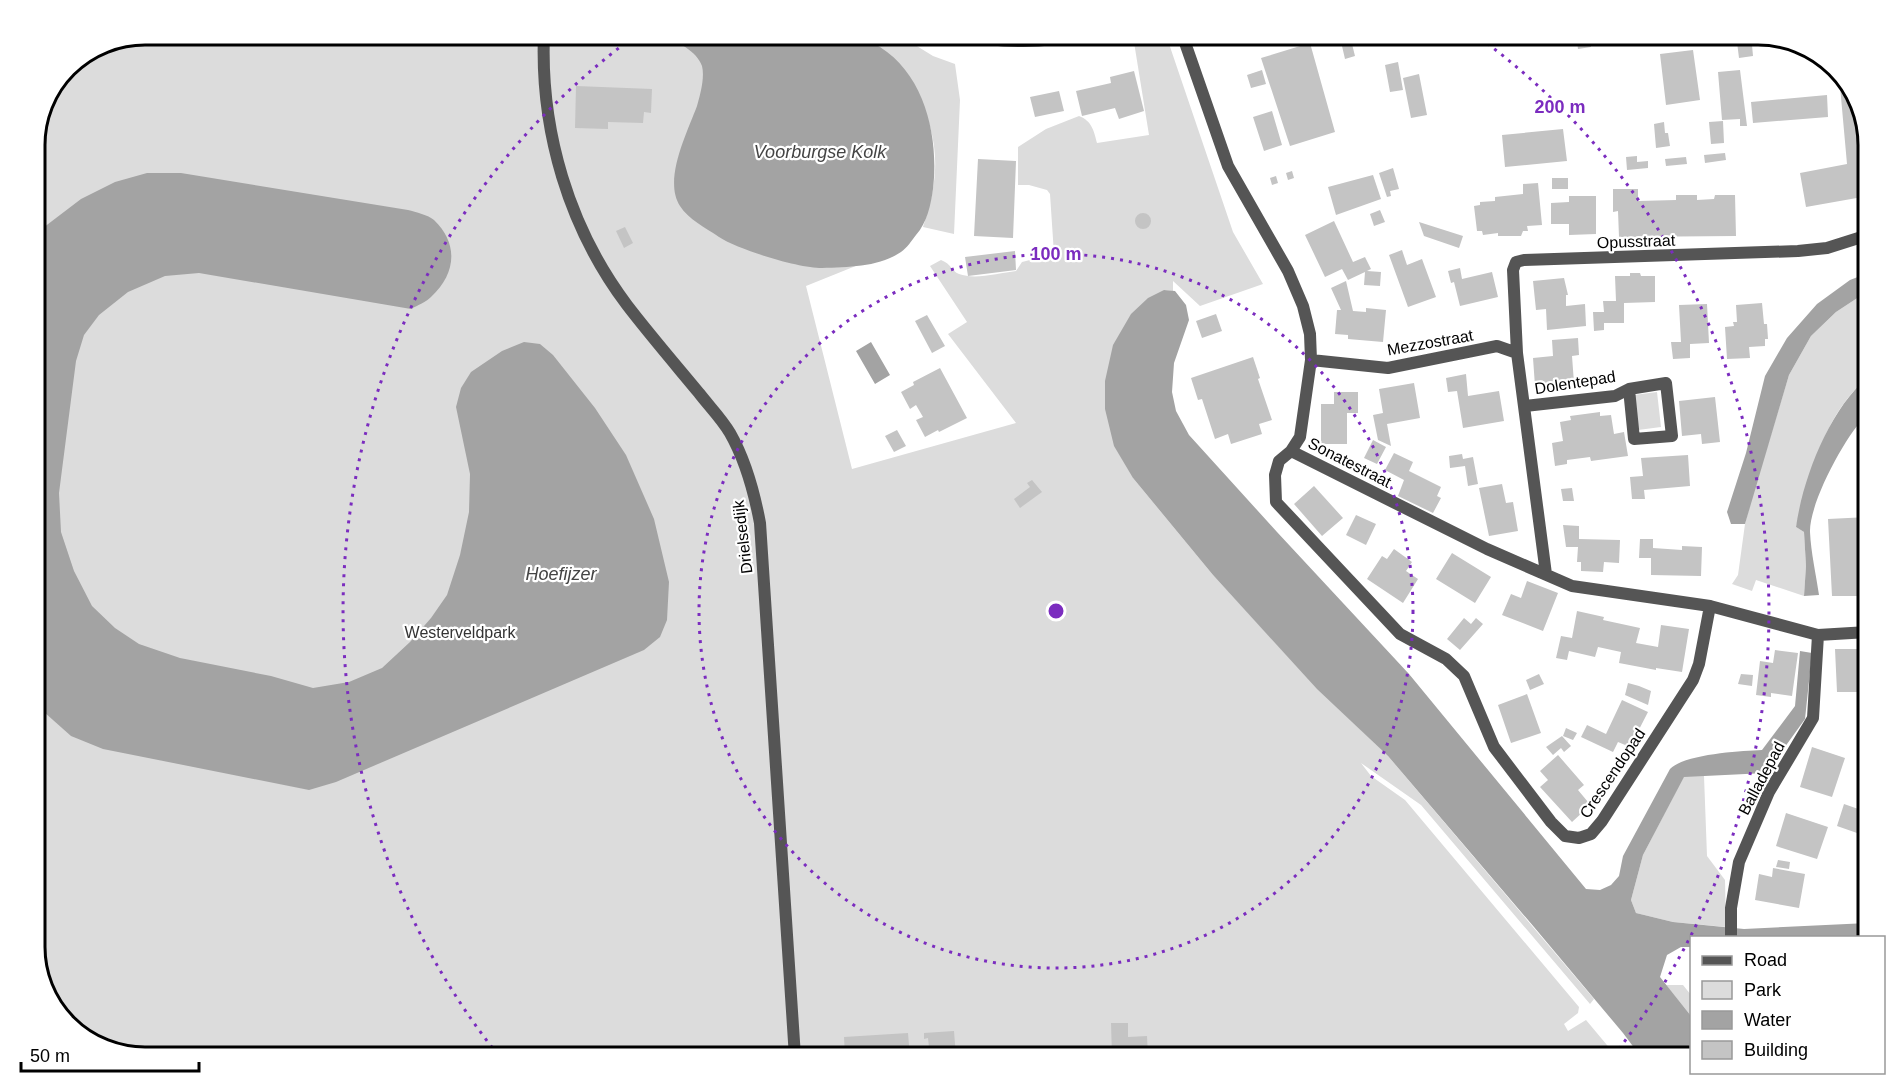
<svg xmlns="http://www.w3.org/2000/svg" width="1903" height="1092" viewBox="0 0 1903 1092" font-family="Helvetica,sans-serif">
<rect width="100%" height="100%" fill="#fff"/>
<path fill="#dcdcdc" d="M1143 34 1166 35 1233 232 1263 284 1200 306 1173 281V291L1164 290 1133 478 1213 575 1317 688 1388 756 1594 999 1590 1004 1421 805 1361 763 1371 776 1405 800 1579 1007 1578 1013 1564 1024 1568 1031 1586 1020 1617 1057H145L90 1043 53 1008 35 954V138L67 67 103 43 145 35H899L933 56 955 64 960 100 954 234 923 227C942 170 939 137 913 83L883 255 806 286 852 469 1016 423 948 334 967 322 930 266 941 260C952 264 951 271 959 274 975 280 999 273 1016 271L1022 262 1054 254 1050 194 1047 190 1029 185H1018V147L1046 129 1079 116C1092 121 1094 131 1097 143L1149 135 1133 36Z
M1868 291V377C1824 414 1810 474 1796 527L1804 532 1806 566 1804 596 1756 580 1752 591 1732 584 1738 575 1745 524 1752 497 1789 375 1811 336 1836 312Z
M1657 392 1661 427 1638 430 1634 395Z
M1684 776H1704L1707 856 1725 880 1726 927 1673 922 1636 913 1631 900 1643 855Z
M1666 985H1683L1691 995V1016Z"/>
<path fill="#a3a3a3" d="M664 35H801C827 45 854 31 880 47 926 76 939 139 933 189 931 204 927 223 916 235 912 240 907 248 901 252 879 267 849 267 822 268 798 268 739 250 719 237 706 228 688 219 680 206 663 180 687 133 697 106 700 95 705 78 702 66 697 51 677 42 664 35Z
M147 173H181L408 210C416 212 428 215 434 220 459 244 456 274 431 297 426 302 418 305 411 309L199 273 165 276 128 292 99 315 84 335 76 361 59 493 61 532 74 571 92 606 115 628 139 644 180 658 271 676 313 688 349 682 382 668 410 642 431 618 447 595 460 555 469 512 470 474 456 407 461 388 471 372 502 351 524 342 540 344 553 355 595 408 626 455 654 519 669 582 667 620 660 637 644 650 336 782 309 790 103 749 71 736 35 704V234L81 199 115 182Z
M1868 273V291L1836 312 1811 336 1789 375 1745 524H1731L1727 512 1746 453 1765 376 1787 338 1817 304 1850 280Z
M1164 290 1175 291 1186 305 1189 320 1174 363 1172 392 1176 411 1189 435 1277 532 1409 674 1586 889 1600 890 1611 885 1619 876 1623 856 1670 769C1685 754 1740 751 1762 750L1795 706 1800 651 1812 653 1805 719 1766 773 1684 777 1643 855 1631 900 1636 913 1673 922 1744 929 1868 923V937L1692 938 1691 947H1681L1667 955 1660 977 1691 1016V1057H1641L1623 1033 1534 927 1388 756 1317 689 1213 575 1133 478 1114 446 1105 409V381L1113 345 1131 314 1148 298Z
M871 342 890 375 875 384 856 351Z
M1868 377V414C1847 432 1809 503 1810 532 1811 553 1816 574 1819 595L1804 596 1806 566 1804 532 1796 527C1803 478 1829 410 1868 377Z"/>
<path fill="#c4c4c4" d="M1347 34H1379L1380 39 1352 44 1355 56 1345 59 1342 46 1349 45Z
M1407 34H1422V35L1408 39Z
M1423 34H1447V35L1424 41Z
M1576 34H1589L1591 47 1578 49Z
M1736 34H1751L1753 56 1739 58Z
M1310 43 1335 132 1290 146 1261 58Z
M1693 50 1700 100 1666 105 1660 54Z
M1398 62 1403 90 1390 92 1385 65Z
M1262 70 1266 84 1251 88 1247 75Z
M1740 70 1747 126H1740V119L1722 120 1718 72Z
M1134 71 1144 111 1119 119 1115 108 1082 116 1076 91 1111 83 1110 77Z
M1419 74 1427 115 1411 118 1403 78Z
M1839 75 1853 90 1868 138V196L1806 207 1800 173 1847 164Z
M576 86 652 89 651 113 644 112 643 123 608 122V129L575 128Z
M1059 91 1064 111 1035 117 1030 97Z
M1827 95 1828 117 1753 123 1751 102Z
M1272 111 1282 145 1264 151 1253 117Z
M1723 121 1724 143 1711 144 1709 122Z
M1664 122 1665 133H1668L1670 146 1656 148 1654 124Z
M1563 129 1567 161 1505 167 1502 135Z
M1725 153 1726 160 1705 163 1704 155Z
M1637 156V162L1648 161V168L1627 170 1626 157Z
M1686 157 1687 164 1666 166 1665 159Z
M978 159 1016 161 1013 238 974 236Z
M1393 168 1399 189 1390 191 1391 196 1387 197 1379 173Z
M1292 171 1294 178 1288 180 1286 173Z
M1373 175 1381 199 1336 215 1328 187Z
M1276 176 1278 183 1272 185 1270 178Z
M1552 178H1568V189H1552Z
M1538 183 1542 225 1527 226 1528 231H1523L1521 236H1498V233L1483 235 1482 231H1477L1474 206 1480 205V202L1495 201V197L1523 194V184Z
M1613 189H1638V201L1676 200V195H1697V200L1714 199 1715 195H1735L1736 236 1619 237 1618 211 1613 212Z
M1569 196H1596V234L1569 235V224H1551V203L1569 202Z
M1380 210 1385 222 1374 226 1370 214Z
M1135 221a8 8 0 1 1 16 0a8 8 0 1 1-16 0Z
M1334 221 1353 262 1365 257 1371 269 1367 271 1381 272 1380 286 1364 285 1365 272 1348 280 1342 269 1325 277 1305 235Z
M1419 222 1463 236 1459 248 1424 236Z
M625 227 633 243 624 248 616 231Z
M1402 250 1407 265 1422 259 1436 297 1408 307 1389 255Z
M1015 251 1016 270 968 276 965 257Z
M1460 268 1462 279 1492 272 1498 297 1460 306 1454 282 1451 283 1448 271Z
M1630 273H1640L1641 276H1655V302L1624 303V323H1604V330L1594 331 1593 312H1604L1603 301H1616L1615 276H1630Z
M1564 278 1568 295H1566V306L1585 304 1586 326 1547 330 1546 309 1536 310 1533 281Z
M1346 281 1353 311 1366 312V308L1386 310 1383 342 1348 339V335L1335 334 1337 310H1341L1331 288Z
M1762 303 1764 324H1767L1768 339H1765V346L1749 347 1750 358 1727 359 1725 327 1734 326 1733 322H1737L1736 305Z
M1707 304 1709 343 1690 344V358L1673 359 1671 342H1681L1679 305Z
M1216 314 1222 331 1202 338 1196 321Z
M927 315 945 346 932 353 915 321Z
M1578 338 1579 355 1572 356 1574 383 1535 386 1533 358 1553 356 1552 340Z
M1253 357 1260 378 1258 379 1272 420 1259 424 1262 434 1231 444 1228 434 1215 439 1202 399 1198 400 1191 378Z
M940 368 967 418 939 432 938 430 925 437 916 420 923 417 916 405 910 409 901 392 914 385 913 382Z
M1466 374 1468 396 1499 391 1504 421 1463 428 1457 391 1448 392 1446 378Z
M1414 383 1420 418 1387 424 1391 446 1378 440 1373 415 1383 413 1379 389Z
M1334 392H1358V413H1347V444H1321V404H1334Z
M1715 397 1720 442 1702 444 1701 434 1682 436 1679 401Z
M1600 412V416L1611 415 1614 434 1624 432 1628 456 1591 461 1590 457 1567 460V464L1555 466 1552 443 1563 441 1560 422 1571 420 1570 416Z
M897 430 906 446 894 452 885 436Z
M1373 440 1386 447 1377 464 1364 458Z
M1394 453 1413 462 1409 471 1441 487 1437 496 1441 498 1433 513 1398 496 1404 480 1385 470Z
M1462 454 1463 459 1473 457 1478 484 1468 486 1465 466 1450 468 1449 456Z
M1688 455 1690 486 1644 490 1645 499H1632L1630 477 1643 476 1641 458Z
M1032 480 1042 492 1020 508 1014 499 1030 487 1027 483Z
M1502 484 1506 503 1513 502 1518 531 1489 536 1479 488Z
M1314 486 1343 518 1322 536 1294 504Z
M1572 488 1574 501H1563L1561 489Z
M1356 515 1376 524 1366 545 1346 535Z
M1868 517V596H1832L1828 519Z
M1563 525 1579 526V539L1620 540 1619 563 1604 562 1603 572 1581 571V562H1577L1578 547H1566Z
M1640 539H1653V548L1682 550V546L1702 547 1701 576 1651 575V558H1639Z
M1394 549 1412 562 1406 571 1418 579 1403 603 1367 579 1382 556 1387 559Z
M1452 553 1491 577 1475 603 1436 579Z
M1527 581 1558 593 1543 631 1502 615 1511 594 1521 598Z
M1577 611 1604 617 1603 620 1640 628 1636 643 1658 647 1661 625 1689 629 1682 672 1656 668V670L1619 663 1621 652 1598 647 1595 657 1569 651 1567 660 1556 658 1561 636 1572 638Z
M1464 618 1471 624 1476 618 1483 624 1460 650 1447 639Z
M1835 649H1863L1864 675H1868V697H1864V692H1837Z
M1775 650 1798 653 1792 696 1771 693V697L1756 695 1760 661 1773 663Z
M1539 674 1544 684 1530 690 1526 680Z
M1741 674 1753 675 1752 686 1738 684Z
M1628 683 1639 686 1651 691 1648 705 1625 695Z
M1527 694 1541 733 1511 743 1498 705Z
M1622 700 1648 712 1630 747 1618 742 1613 752 1581 737 1587 725 1606 734Z
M1566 728 1577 733 1573 740 1563 736Z
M1562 736 1571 746 1564 752 1561 748 1553 755 1546 747Z
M1812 747 1845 758 1832 797 1800 787Z
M1558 755 1584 785 1578 790 1588 802 1582 808 1584 811 1572 822 1540 787 1548 780 1540 771Z
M1844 804 1864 811 1857 833 1837 826Z
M1786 813 1828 827 1817 859 1776 846Z
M1778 860 1790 862 1789 869 1776 867Z
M1773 868 1805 874 1799 908 1755 900 1759 874 1772 877Z
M1862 871H1868V881H1863Z
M1111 1023H1128V1037L1147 1036 1148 1057H1112Z
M954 1031 956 1057H933L932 1047H929L928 1038 924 1039V1033Z
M908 1033 910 1057H845L844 1037Z"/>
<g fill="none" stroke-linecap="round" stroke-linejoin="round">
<path stroke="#555" stroke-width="12" d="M544 34C540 131 569 228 627 305 650 335 675 364 699 393 709 406 722 419 730 433 746 461 754 491 760 523L795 1057
M957 34C997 42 1040 45 1080 34
M1182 34 1228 166 1288 271 1303 306 1310 334 1311 360 1300 437 1291 451 1487 549 1572 586 1710 606 1818 635 1868 632
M1311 360 1388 368 1497 346 1517 353
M1525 406 1615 396 1629 389 1666 383 1672 436 1634 439 1629 389
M1291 451 1279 461 1275 475 1276 502 1400 634 1446 659 1464 676 1494 747 1551 822 1565 836 1579 838 1591 834 1602 821 1693 680 1699 664 1710 606
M1546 574 1517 353 1513 270 1516 262 1524 260 1798 251 1827 248 1868 235
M1731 938V908L1739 862 1769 792 1813 718 1818 635"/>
</g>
<g fill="none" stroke="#7b2cbf" stroke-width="3" stroke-dasharray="3 6">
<circle cx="1056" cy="611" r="357"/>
<path d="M498 1055A713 713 0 0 1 632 38M1480 38A713 713 0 0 1 1614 1055"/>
</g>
<g text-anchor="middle" stroke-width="4.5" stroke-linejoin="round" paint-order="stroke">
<g font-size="16" fill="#000" stroke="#fff">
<text transform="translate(1636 241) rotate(-2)" y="6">Opusstraat</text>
<text transform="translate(1430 342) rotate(-10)" y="6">Mezzostraat</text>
<text transform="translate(1575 382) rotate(-9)" y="6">Dolentepad</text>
<text transform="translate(1350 462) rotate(27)" y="6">Sonatestraat</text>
<text transform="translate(742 537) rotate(-97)" y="6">Drielsedijk</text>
<text transform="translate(1612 773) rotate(-56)" y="6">Crescendopad</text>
<text transform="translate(1761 778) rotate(-62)" y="6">Balladepad</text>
</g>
<g font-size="16" fill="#333" stroke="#fff">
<text x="460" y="638">Westerveldpark</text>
</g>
<g font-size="18" font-style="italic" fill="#444" stroke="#fff">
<text x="820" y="158">Voorburgse Kolk</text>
<text x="561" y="580">Hoefijzer</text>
</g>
</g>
<path d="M0 0H1903V1092H0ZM145 45H1758A100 100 0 0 1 1858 145V947A100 100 0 0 1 1758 1047H145A100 100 0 0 1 45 947V145A100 100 0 0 1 145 45Z" fill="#fff" fill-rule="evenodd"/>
<path fill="none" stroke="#000" stroke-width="3" d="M145 45H1758A100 100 0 0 1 1858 145V947A100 100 0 0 1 1758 1047H145A100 100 0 0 1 45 947V145A100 100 0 0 1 145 45Z"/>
<circle cx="1056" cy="611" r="9" fill="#7b2cbf" stroke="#fff" stroke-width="3"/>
<g font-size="18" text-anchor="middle" font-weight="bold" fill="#7b2cbf" stroke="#fff" stroke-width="4.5" stroke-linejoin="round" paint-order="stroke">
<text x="1560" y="113">200 m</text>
<text x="1056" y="260">100 m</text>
</g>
<rect x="1690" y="936" width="195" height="138" fill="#ffffff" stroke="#999999" stroke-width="1.5"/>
<rect x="1702" y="956" width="30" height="9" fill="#555555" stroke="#999999" stroke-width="1.5"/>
<text x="1744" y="966" font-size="18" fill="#000000">Road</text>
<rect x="1702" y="981" width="30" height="18" fill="#dcdcdc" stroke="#999999" stroke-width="1.5"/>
<text x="1744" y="996" font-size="18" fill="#000000">Park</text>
<rect x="1702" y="1011" width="30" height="18" fill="#a3a3a3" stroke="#999999" stroke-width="1.5"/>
<text x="1744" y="1026" font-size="18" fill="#000000">Water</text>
<rect x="1702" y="1041" width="30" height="18" fill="#c4c4c4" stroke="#999999" stroke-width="1.5"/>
<text x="1744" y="1056" font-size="18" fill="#000000">Building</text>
<path d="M21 1062v9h178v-9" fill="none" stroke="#000000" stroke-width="3"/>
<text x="30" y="1062" font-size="18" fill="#000000" stroke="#ffffff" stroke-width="4.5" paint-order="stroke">50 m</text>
</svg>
